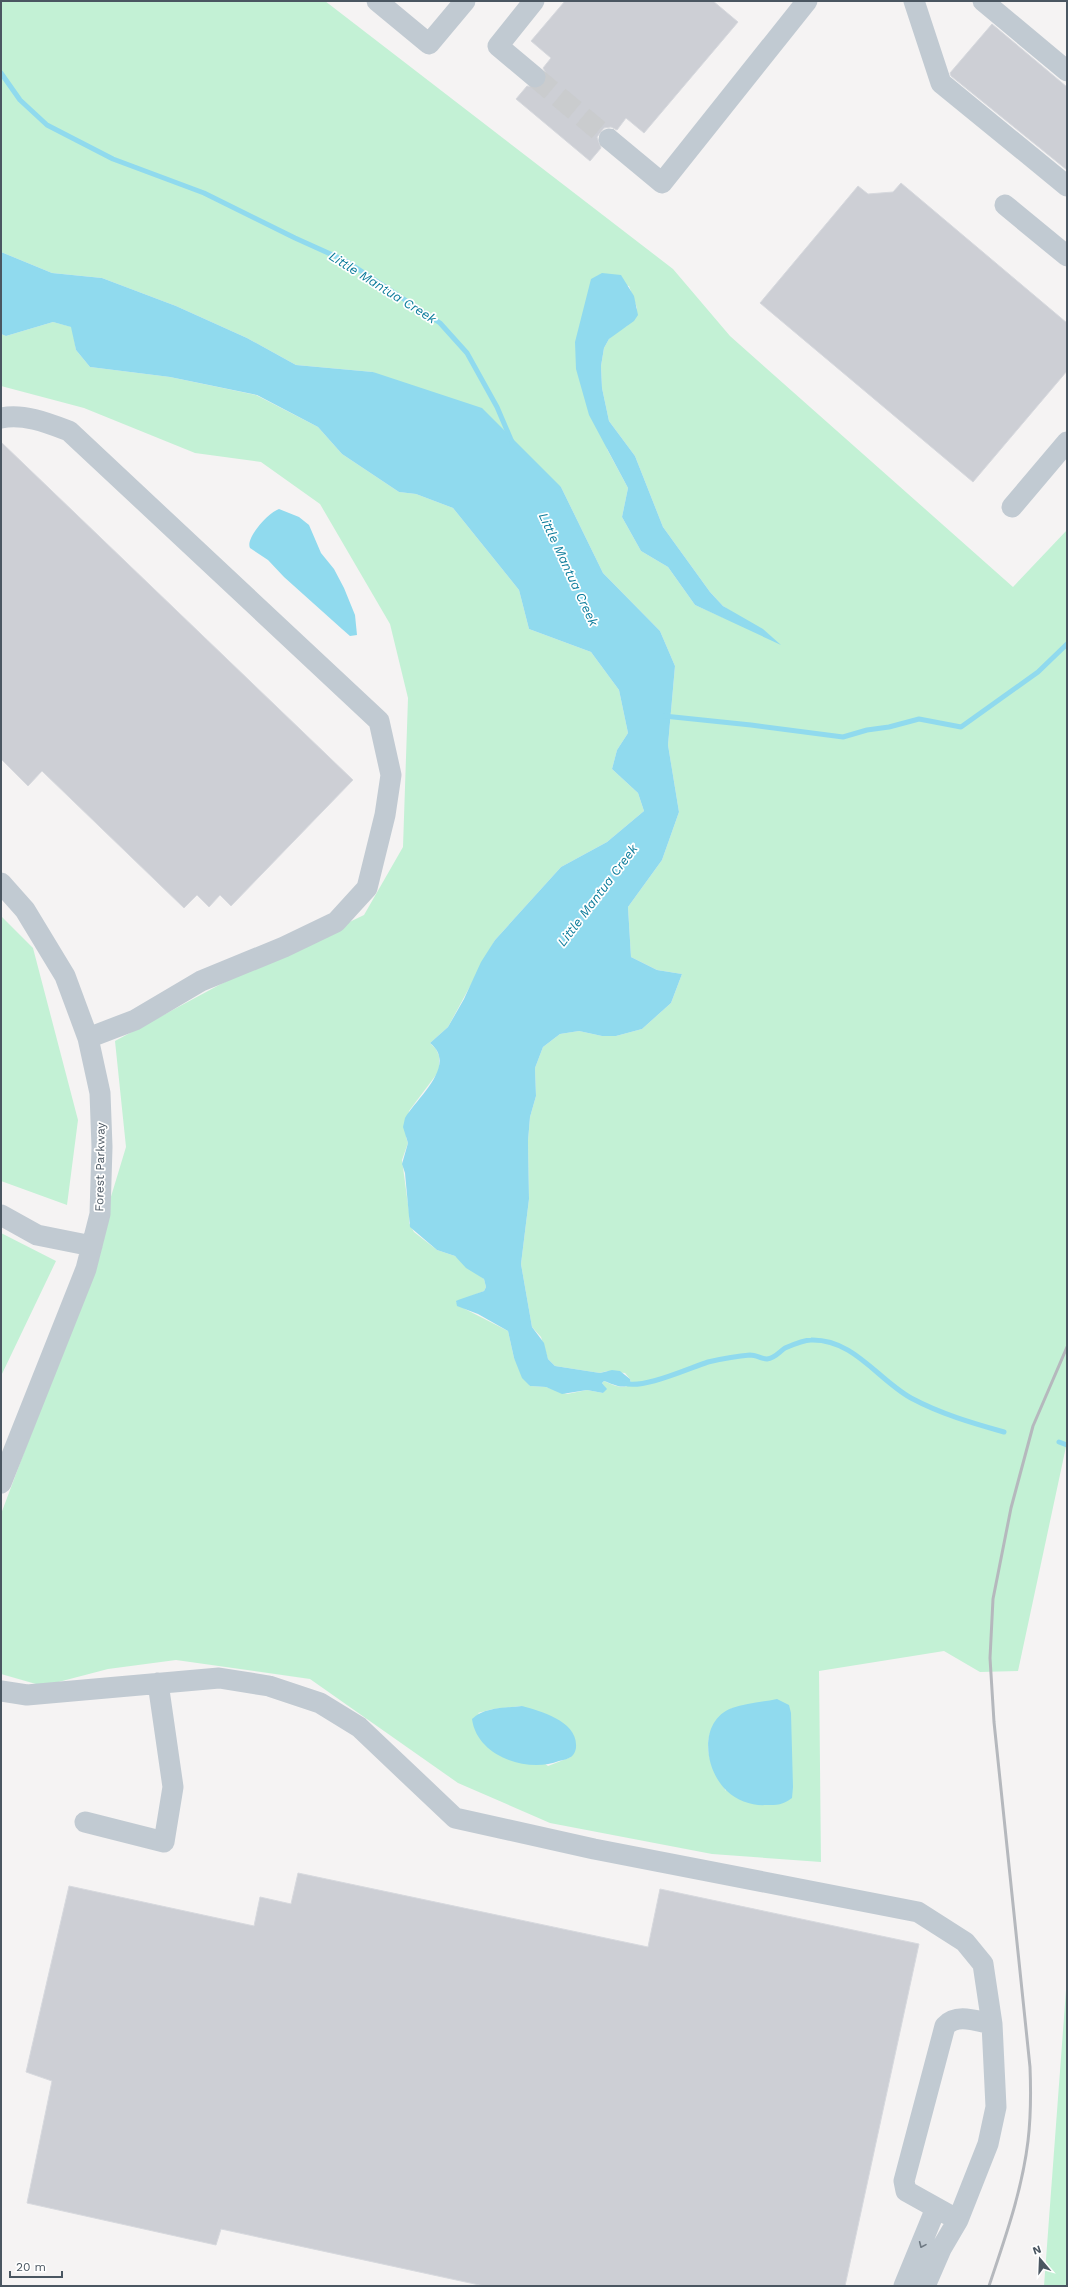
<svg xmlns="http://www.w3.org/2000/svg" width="1068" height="2287" viewBox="0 0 1068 2287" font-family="'Work Sans',sans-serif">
<rect width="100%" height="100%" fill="#f5f3f3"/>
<path fill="#c3f1d5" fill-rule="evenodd" d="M1 1H325L673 269 730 336 1013 587 1067 530V1442L1018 1671 980 1672 944 1651 819 1671 821 1862 712 1854 550 1823 458 1783 310 1679 176 1660 108 1669 43 1686 1 1674V1514L74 1319 126 1147 115 1041 221 984 364 915 403 847 408 698 390 624 320 504 261 462 195 453 84 408 1 386V334L6 336 53 322 72 327 76 350 90 367 170 377 256 395 318 427 342 454 399 492 416 494 453 508 519 590 529 629 591 652 619 690 628 733 617 750 612 769 638 793 644 811 607 842 561 867 495 940 448 1027 430 1043 436 1049 439 1056V1071L409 1111 406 1137 408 1143 402 1160 409 1212V1223L414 1232 437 1250 455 1256 484 1279 486 1287 484 1291 456 1302 465 1309 508 1331 514 1358 530 1386 546 1387 567 1394 587 1390 603 1393 605 1387 602 1383 604 1381C613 1385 623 1390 631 1384L630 1379 625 1373 607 1371 600 1373 555 1366 548 1359 541 1337 532 1327 521 1264 529 1199 528 1141 530 1117 536 1096 535 1068 543 1047 560 1034 579 1031 602 1036H616L642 1029 671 1003 682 974 657 970 631 957 628 907 662 860 679 812 668 745 675 666 660 631 603 573 561 487 373 372 296 365 247 338 176 306 102 278 52 273 1 252ZM591 279 629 286 637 308 627 326 616 331 609 339 604 348 601 366 602 388 609 421 635 456 663 527 710 592 723 606 735 614 724 618 695 605 668 567 641 551 622 517 628 488 607 449ZM522 1706 571 1757 548 1766 478 1713 493 1709ZM732 1708 726 1791C706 1759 696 1733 732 1708Z
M1 916 33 948 78 1120 67 1205 1 1181Z
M1 1233 56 1261 1 1376Z
M1067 1976V2286H1044L1067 1977Z"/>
<path fill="#90daee" d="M1 252 52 273 102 278 176 306 247 338 296 365 373 372 482 408 561 487 603 573 660 631 675 666 668 745 679 812 662 860 628 907 631 957 657 970 682 974 671 1003 642 1029 616 1036H602L579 1031 560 1034 543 1047 535 1068 536 1096 530 1117 528 1141 529 1199 521 1264 532 1327 544 1343 548 1359 555 1366 600 1373 612 1370 620 1371 630 1379 631 1384C622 1390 613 1384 604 1381L602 1383 607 1389 603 1393 587 1390 562 1394 546 1387 530 1386 522 1378 514 1358 508 1331 478 1314 457 1306 456 1301 458 1300 484 1291 486 1287 484 1279 466 1268 455 1256 437 1250 410 1227 405 1173 402 1164 408 1143 403 1127 405 1118C417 1098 458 1065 430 1043L448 1027 464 999 481 962 495 940 561 867 607 842 644 811 638 793 612 769 617 750 628 733 619 690 591 652 529 629 519 590 453 508 416 494 399 492 342 454 318 427 257 395 170 377 90 367 76 350 71 327 53 322 6 336 1 334Z
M602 273 621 275 634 296 638 315 634 321 609 339 604 348 601 366 602 388 609 421 635 456 663 527 710 592 723 606 763 629 781 645 695 605 668 567 641 551 622 517 628 488 589 415 576 369 575 342 591 279Z
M279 509 299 517 309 525 321 553 334 569 344 588 355 615 357 635 350 636 342 629 284 577 268 560 250 548C245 538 269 512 279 509Z
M777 1699 789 1705 791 1713 793 1787 792 1798C783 1805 777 1805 766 1805 753 1806 737 1801 727 1791 704 1770 698 1721 732 1708 746 1703 763 1702 777 1699Z
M522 1706C540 1711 578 1721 576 1747 576 1750 574 1755 571 1757 568 1759 563 1760 559 1761 528 1773 477 1757 472 1719 485 1707 504 1708 522 1706Z"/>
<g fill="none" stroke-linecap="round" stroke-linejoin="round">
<path stroke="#90daee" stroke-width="5" d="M1 73 20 100 47 125 113 159 204 193 295 238 346 261 440 323 467 353 497 407 512 442
M664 716 751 725 843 737 867 730 889 727 919 719 961 727 1038 672 1067 644
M624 1383C642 1390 689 1368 708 1362 721 1359 737 1356 750 1355 756 1355 762 1359 767 1359 775 1358 779 1352 785 1348 792 1345 804 1340 811 1340 854 1339 877 1379 911 1398 941 1414 972 1423 1004 1432
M1059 1442 1067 1445"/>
</g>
<path fill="#cdcfd5" stroke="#d7d9de" d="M565 1H713L738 22 644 133 626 118 617 130 611 127 604 128 597 137 601 148 590 161 516 99 527 86 539 88 544 84 546 73 543 68 551 58 531 41Z
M992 24 1067 87V170L951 76 950 73Z
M901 183 1067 323V371L973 482 760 303 858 186 868 194 893 192Z
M1 442 353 780 231 906 220 895 209 907 197 895 184 908 42 771 28 786 1 759Z
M298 1873 648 1947 660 1889 919 1944 845 2286H484L221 2229 216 2245 27 2203 52 2081 26 2072 69 1886 254 1926 260 1897 291 1904Z"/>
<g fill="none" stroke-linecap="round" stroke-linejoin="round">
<path stroke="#caccce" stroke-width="21" stroke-dasharray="21 10" stroke-linecap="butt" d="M535 77 609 139"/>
<path stroke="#c1cad2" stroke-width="21" d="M377 1 429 44 465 1
M534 1 498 46 535 77
M914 1 941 83 1067 186
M983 1 1067 71
M609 139 662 183 807 1
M1005 205 1067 256
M1 418C23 413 48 423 69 431L379 721 391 775 385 815 367 888 336 922 284 947 201 981 135 1020 88 1038
M1012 507 1067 442
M1 883 25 910 65 976 88 1038 100 1093 102 1147 100 1214 86 1269 1 1483
M1 1215 37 1235 92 1246
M1 1691 27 1695 219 1678 269 1686 320 1703 359 1727 455 1818 594 1849 918 1912 965 1942 983 1964 992 2024 996 2107 988 2144 958 2220 906 2191 904 2181 945 2026C957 2013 976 2021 992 2024
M85 1822 164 1842 173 1787 158 1683
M904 2286 936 2208
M925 2286 941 2249 958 2220"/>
<path stroke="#b5b8bd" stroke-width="3" d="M989 2286C1005 2238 1022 2191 1028 2141 1031 2116 1031 2092 1030 2067L994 1722 990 1658 993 1599 1011 1508 1033 1426 1067 1347"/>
</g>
<defs><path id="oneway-chevron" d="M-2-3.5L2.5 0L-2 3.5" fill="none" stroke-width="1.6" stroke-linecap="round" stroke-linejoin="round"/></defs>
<use stroke="#6e7983" href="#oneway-chevron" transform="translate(922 2245) rotate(114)"/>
<g text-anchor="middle" stroke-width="3.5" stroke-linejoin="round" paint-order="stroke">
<g font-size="12" fill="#4a5661" stroke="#fff">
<text transform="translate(100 1167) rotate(-89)" y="4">Forest Parkway</text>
</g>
<g font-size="13" font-style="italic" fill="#0c7c9b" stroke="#fff">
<text transform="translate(383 287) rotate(32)" y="5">Little Mantua Creek</text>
<text transform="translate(569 569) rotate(65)" y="5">Little Mantua Creek</text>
<text transform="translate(597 895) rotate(-53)" y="5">Little Mantua Creek</text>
</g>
</g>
<rect width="1068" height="2287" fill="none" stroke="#4a5661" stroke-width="4"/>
<g transform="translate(1040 2259) rotate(341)" stroke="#ffffff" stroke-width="3" paint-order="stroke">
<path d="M0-3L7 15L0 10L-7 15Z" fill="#4a5661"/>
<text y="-6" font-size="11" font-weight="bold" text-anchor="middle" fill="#4a5661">N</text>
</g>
<path d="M10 2271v6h52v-6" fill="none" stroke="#4a5661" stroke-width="2"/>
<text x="16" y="2271" font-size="12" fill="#4a5661" stroke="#ffffff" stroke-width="3" paint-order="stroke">20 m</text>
</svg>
